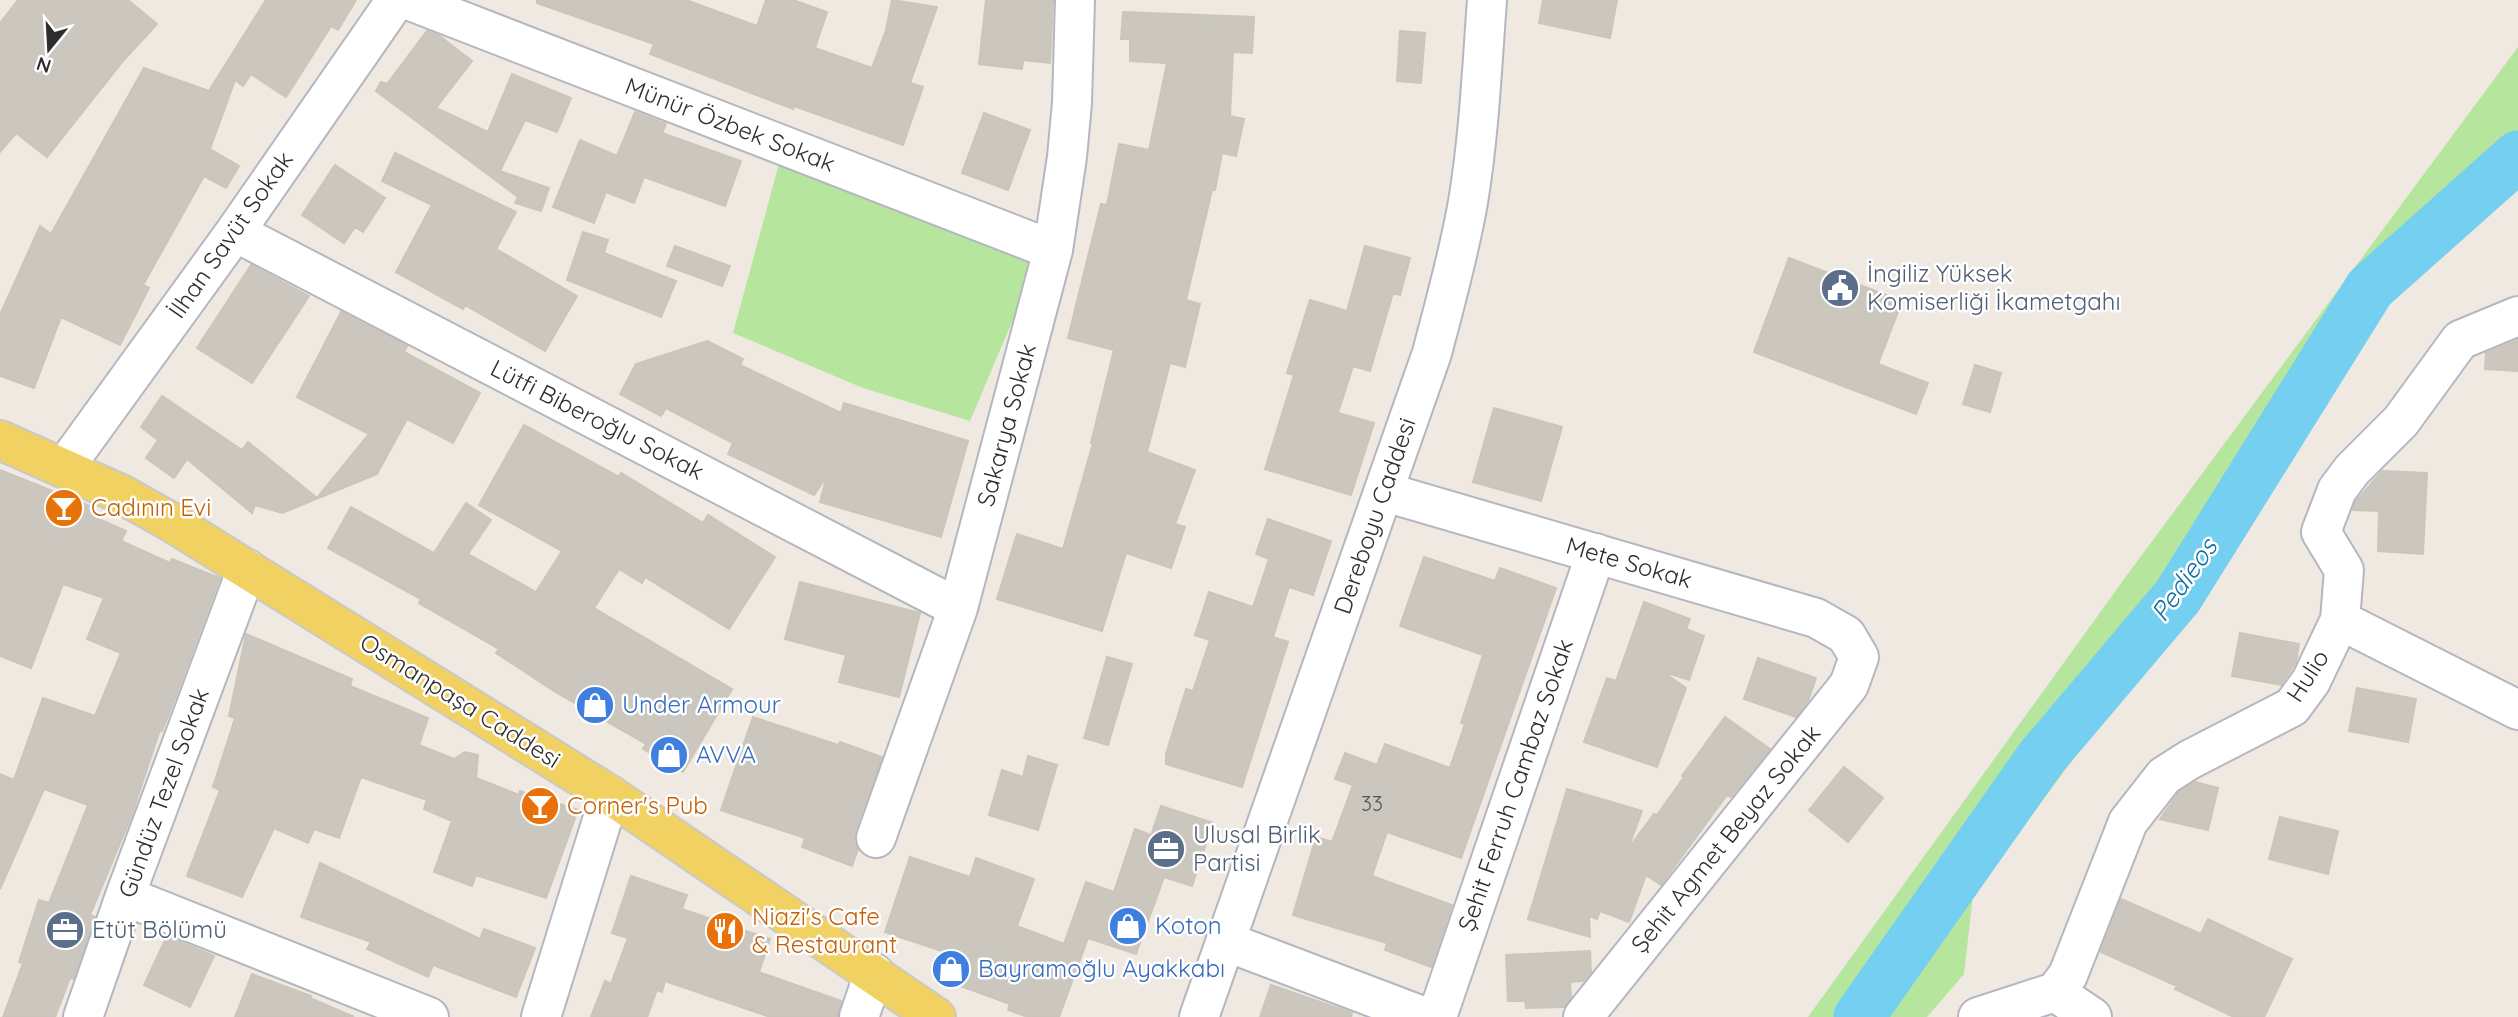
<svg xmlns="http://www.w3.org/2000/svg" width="2518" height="1017" viewBox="0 0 2518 1017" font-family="Quicksand,sans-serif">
<rect width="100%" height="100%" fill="#efe9e1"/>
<path fill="#b6e59e" d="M2518 47V184L2385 303 2155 648 1973 895 1964 974 1927 1017H1808L2130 571Z
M780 160 1037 263 970 421 863 388 733 333Z"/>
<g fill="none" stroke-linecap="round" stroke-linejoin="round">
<path stroke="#75cff0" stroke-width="51" d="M1859 1017 2041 758 2178 596 2370 288 2518 156"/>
</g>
<path fill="#cbc7bf" stroke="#cbc5ba" stroke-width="2" d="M18 0H128L157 24 123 61 47 157 16 133 0 152V23Z
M266 0H356L338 30 331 26 286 97 251 74 243 86 235 80 210 149 239 166 226 188 204 176 143 285 149 288 120 345 61 317 34 388 0 376V315L40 226 51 234 144 68 209 91Z
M537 0H686L757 26 766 0H793L827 12 815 48 872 68 886 30 892 0 937 7 910 83 923 87 903 145 794 106 793 109 650 54 654 44 537 3Z
M986 0 1053 1 1050 63 1023 60 1022 69 979 64Z
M1543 0H1617L1610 38 1539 23Z
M1123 12 1254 17 1252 53 1233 52 1230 116 1244 119 1236 156 1222 153 1215 190H1212L1186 300 1200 304 1185 367 1170 363 1147 452 1195 470 1175 524 1185 527 1171 568 1126 553 1102 631 997 599 1017 534 1063 549 1093 443H1091L1114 350 1068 338 1101 204 1107 205 1119 144 1149 150 1167 63 1130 61V39H1121Z
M427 31 438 35 472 61 436 108 488 132 512 74 571 98 557 132 525 120 500 171 549 188 541 211 515 203 518 197 376 91 381 82 387 84Z
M1400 31 1425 33 1421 83 1397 81Z
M635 112 666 124 662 133 741 161 725 206 644 177 634 203 606 192 594 223 553 207 580 140 617 156Z
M984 113 1030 130 1008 190 962 173Z
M395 153 516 212 496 249 577 296 545 351 465 305 463 309 396 272 432 205 382 181Z
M335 165 385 198 363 232 355 227 344 243 302 215Z
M583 232 608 240 604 253 676 281 661 317 567 280Z
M675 246 730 266 722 286 667 266Z
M1365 246 1410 258 1400 295 1393 293 1370 371 1353 366 1338 413 1374 423 1351 495 1265 469 1294 375 1287 373 1310 300 1347 311Z
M1789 258 1902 301 1878 364 1928 383 1916 414 1754 352Z
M251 265 309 296 252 383 197 348Z
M341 312 407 346 404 352 480 393 453 443 407 419 377 474 282 513 255 505 252 513 187 459 174 478 146 458 158 440 141 427 162 396 242 450 248 442 317 498 369 434 297 397Z
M2518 340V371L2485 369 2486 353Z
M707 341 743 359 740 365 841 413 844 403 968 441 941 537 820 502 827 476 814 495 728 454 733 443 666 408 661 416 620 394 636 364Z
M1975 365 2001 373 1990 412 1963 404Z
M1494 408 1562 427 1541 501 1473 482Z
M524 425 619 477 621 473 703 523 708 515 775 557 729 629 645 577 642 583 619 569 594 608 732 689 683 772 643 749 646 744 557 693 496 653 499 649 419 603 421 599 328 548 351 507 434 553 466 503 491 520 468 554 536 592 562 551 479 505Z
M0 470 95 508 92 516 126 531 121 541 170 563 172 559 220 578 174 701 162 731 160 730 131 817 90 915 95 917 73 979 70 978 55 1017H3L23 963 19 962 39 900 49 903 88 805 44 789 0 889V774L14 780 43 698 95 716 121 653 87 639 104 598 63 584 31 668 0 656Z
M2382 471 2427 473 2423 554 2378 551 2379 511 2353 510 2356 501Z
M1268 519 1331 541 1313 595 1289 587 1273 637 1288 642 1242 787 1166 764V754L1186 689 1193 691 1210 640 1195 635 1209 592 1253 607 1269 559 1256 554Z
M1424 557 1495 581 1500 568 1556 588 1461 858 1387 832 1372 876 1452 905 1431 967 1385 950 1387 943 1293 915 1316 837 1332 842 1353 785 1335 779 1345 753 1377 765 1385 744 1450 768 1465 724 1461 723 1483 655 1400 626Z
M800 582 920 613 899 697 839 682 846 655 785 639Z
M1644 602 1690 619 1686 629 1704 636 1689 680 1662 671 1686 688 1657 767 1584 742 1607 678 1616 681Z
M2240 633 2299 644 2296 662 2281 685 2232 676Z
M246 634 352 679 350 686 428 718 419 745 454 759 465 752 478 755 476 778 519 795 520 791 578 810 546 898 476 875 472 886 434 872 452 821 424 809 427 800 361 777 339 838 314 829 308 843 274 828 242 897 187 876 220 790 213 787 235 718 229 716Z
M1107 657 1132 664 1108 745 1084 738Z
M1758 658 1816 678 1808 701 1796 717 1744 699Z
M2357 688 2416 699 2408 742 2349 731Z
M753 717 838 745 840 742 882 757 855 831 854 841 858 849 852 866 802 847 805 838 721 810Z
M1725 717 1770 749 1731 797 1727 795 1661 885 1646 875 1629 922 1600 911 1597 919 1589 916 1590 937 1528 919 1567 789 1642 811 1628 849 1654 814 1657 815 1684 777 1682 776Z
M1028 756 1057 765 1038 830 989 815 1002 770 1023 777Z
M1844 767 1883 798 1848 842 1809 810Z
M2195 782 2218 788 2208 830 2160 819 2179 792Z
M1161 806 1213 823 1192 886 1164 877 1136 954 1088 938 1059 1017H1028L1008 1010 1010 1004 933 976 942 951 885 932 910 857 970 877 976 858 1034 879 1017 926 1064 944 1086 882 1114 892 1135 829 1151 835Z
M2280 817 2338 831 2328 874 2269 859Z
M320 863 480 939 484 929 535 948 516 997 433 965 428 977 367 949 371 942 301 917Z
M631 876 687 895 682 909 770 939 759 972 841 1001 838 1017H770L665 981 662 992 657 990 647 1017H591L605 981 611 984 628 938 612 933Z
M2121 899 2201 934 2208 919 2292 959 2264 1017H2234L2175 989 2177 986 2101 952Z
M167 936 214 956 190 1007 144 985Z
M1590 951 1591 973 1583 981 1570 982 1571 997 1564 1007 1526 1008 1525 1001H1508L1506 955Z
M252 974 311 996 310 998 354 1017H235Z
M1271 985 1352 1013 1351 1017H1260Z"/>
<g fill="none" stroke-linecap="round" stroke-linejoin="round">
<g stroke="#b4b7c1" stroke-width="42">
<path id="minor" d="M408 0 1053 250
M235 232 958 608
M64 468 235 232 396 0
M1385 492 1816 618 1846 635 1859 657 1849 685 1583 1017
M2340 620 2518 710
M876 838 958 608 1053 250 1067 157 1072 103 1075 0
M125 896 429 1017
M1227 942 1425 1017
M2055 992 2092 1017
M83 1017 125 896 247 569
M541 1017 610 795
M859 1017 874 973
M1199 1017 1432 353C1445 303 1459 254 1468 202 1479 136 1482 68 1487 0
M1437 1017 1596 553
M1978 1017 2055 992 2068 975 2128 822 2164 776 2189 760 2292 707 2311 681 2340 620 2344 570 2321 532 2337 490 2352 470 2401 421 2460 340 2518 316"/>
</g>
<g stroke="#c9c9c9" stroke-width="42">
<path id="major" d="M0 440 123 495 171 522 610 795 936 1017"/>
</g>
<use href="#minor" stroke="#fff" stroke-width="38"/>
<use href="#major" stroke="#f2d163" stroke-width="38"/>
</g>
<defs>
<g id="civic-disc" transform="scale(2.0125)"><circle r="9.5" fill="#5c6f8a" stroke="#fff"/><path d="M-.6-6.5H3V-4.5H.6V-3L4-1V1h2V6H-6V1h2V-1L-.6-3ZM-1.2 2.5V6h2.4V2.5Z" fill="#fff"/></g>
<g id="bar-disc" transform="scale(2.0125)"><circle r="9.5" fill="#e8710a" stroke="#fff"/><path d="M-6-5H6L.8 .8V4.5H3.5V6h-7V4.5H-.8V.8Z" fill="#fff"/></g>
<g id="shop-disc" transform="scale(2.0125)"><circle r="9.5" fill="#3f7fe0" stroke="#fff"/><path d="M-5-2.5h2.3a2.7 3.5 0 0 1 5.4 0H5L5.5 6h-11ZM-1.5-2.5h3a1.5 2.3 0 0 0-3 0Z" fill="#fff"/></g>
<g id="office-disc" transform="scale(2.0125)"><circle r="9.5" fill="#5c6f8a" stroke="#fff"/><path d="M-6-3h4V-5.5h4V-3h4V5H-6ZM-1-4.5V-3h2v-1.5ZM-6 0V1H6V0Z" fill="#fff"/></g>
<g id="restaurant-disc" transform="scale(2.0125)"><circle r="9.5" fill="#e8710a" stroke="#fff"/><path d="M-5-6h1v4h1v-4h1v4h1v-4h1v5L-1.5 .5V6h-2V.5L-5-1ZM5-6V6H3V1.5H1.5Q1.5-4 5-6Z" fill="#fff"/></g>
</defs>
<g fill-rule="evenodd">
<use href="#civic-disc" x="1840" y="288"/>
<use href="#bar-disc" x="64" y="508"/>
<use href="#shop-disc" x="595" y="705"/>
<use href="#shop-disc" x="669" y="755"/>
<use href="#bar-disc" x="540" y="806"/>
<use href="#office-disc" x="1166" y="849"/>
<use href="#shop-disc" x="1128" y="926"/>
<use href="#office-disc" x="65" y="930"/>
<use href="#restaurant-disc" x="725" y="931"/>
<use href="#shop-disc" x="951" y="969"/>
</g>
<g text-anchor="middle" stroke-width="5" stroke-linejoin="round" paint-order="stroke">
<g font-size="21" fill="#555452">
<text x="1372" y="811">33</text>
</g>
<g font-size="24" fill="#2e2e2e" stroke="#fff">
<text transform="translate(730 125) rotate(21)" y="8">Münür Özbek Sokak</text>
<text transform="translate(231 235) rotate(-55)" y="8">İlhan Savüt Sokak</text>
<text transform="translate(597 420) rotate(27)" y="8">Lütfi Biberoğlu Sokak</text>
<text transform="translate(1007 425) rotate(-75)" y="8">Sakarya Sokak</text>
<text transform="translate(1375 516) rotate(-71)" y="8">Dereboyu Caddesi</text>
<text transform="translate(1629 563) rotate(16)" y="8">Mete Sokak</text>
<text transform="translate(2308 676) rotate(-57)" y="8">Hulio</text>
<text transform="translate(460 701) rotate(32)" y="8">Osmanpaşa Caddesi</text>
<text transform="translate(1516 785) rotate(-71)" y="8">Şehit Ferruh Cambaz Sokak</text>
<text transform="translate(164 793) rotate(-70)" y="8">Gündüz Tezel Sokak</text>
<text transform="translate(1726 839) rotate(-51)" y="8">Şehit Agmet Beyaz Sokak</text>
</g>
<g font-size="24" fill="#4e5e75" stroke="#fff" text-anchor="start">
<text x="1867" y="282">İngiliz Yüksek<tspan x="1867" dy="28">Komiserliği İkametgahı</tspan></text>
<text x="1193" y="843">Ulusal Birlik<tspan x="1193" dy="28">Partisi</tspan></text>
<text x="92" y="938">Etüt Bölümü</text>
</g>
<g font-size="24" fill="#c56008" stroke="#fff" text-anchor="start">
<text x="91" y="516">Cadının Evi</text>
<text x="567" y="814">Corner's Pub</text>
<text x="752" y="925">Niazi's Cafe<tspan x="752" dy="28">&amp; Restaurant</tspan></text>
</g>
<g font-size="24" fill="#366cbe" stroke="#fff" text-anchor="start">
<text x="622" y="713">Under Armour</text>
<text x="696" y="763">AVVA</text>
<text x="1155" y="934">Koton</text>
<text x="978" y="977">Bayramoğlu Ayakkabı</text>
</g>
<g font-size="26" font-style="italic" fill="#0d6fa3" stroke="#fff">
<text transform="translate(2184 580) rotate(-55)" y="9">Pedieos</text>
</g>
</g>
<g transform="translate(49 49) rotate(198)" stroke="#ffffff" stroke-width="5" paint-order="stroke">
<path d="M0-5L12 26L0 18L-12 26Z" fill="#2e2e2e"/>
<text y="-10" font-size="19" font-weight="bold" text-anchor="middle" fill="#2e2e2e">N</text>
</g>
</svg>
